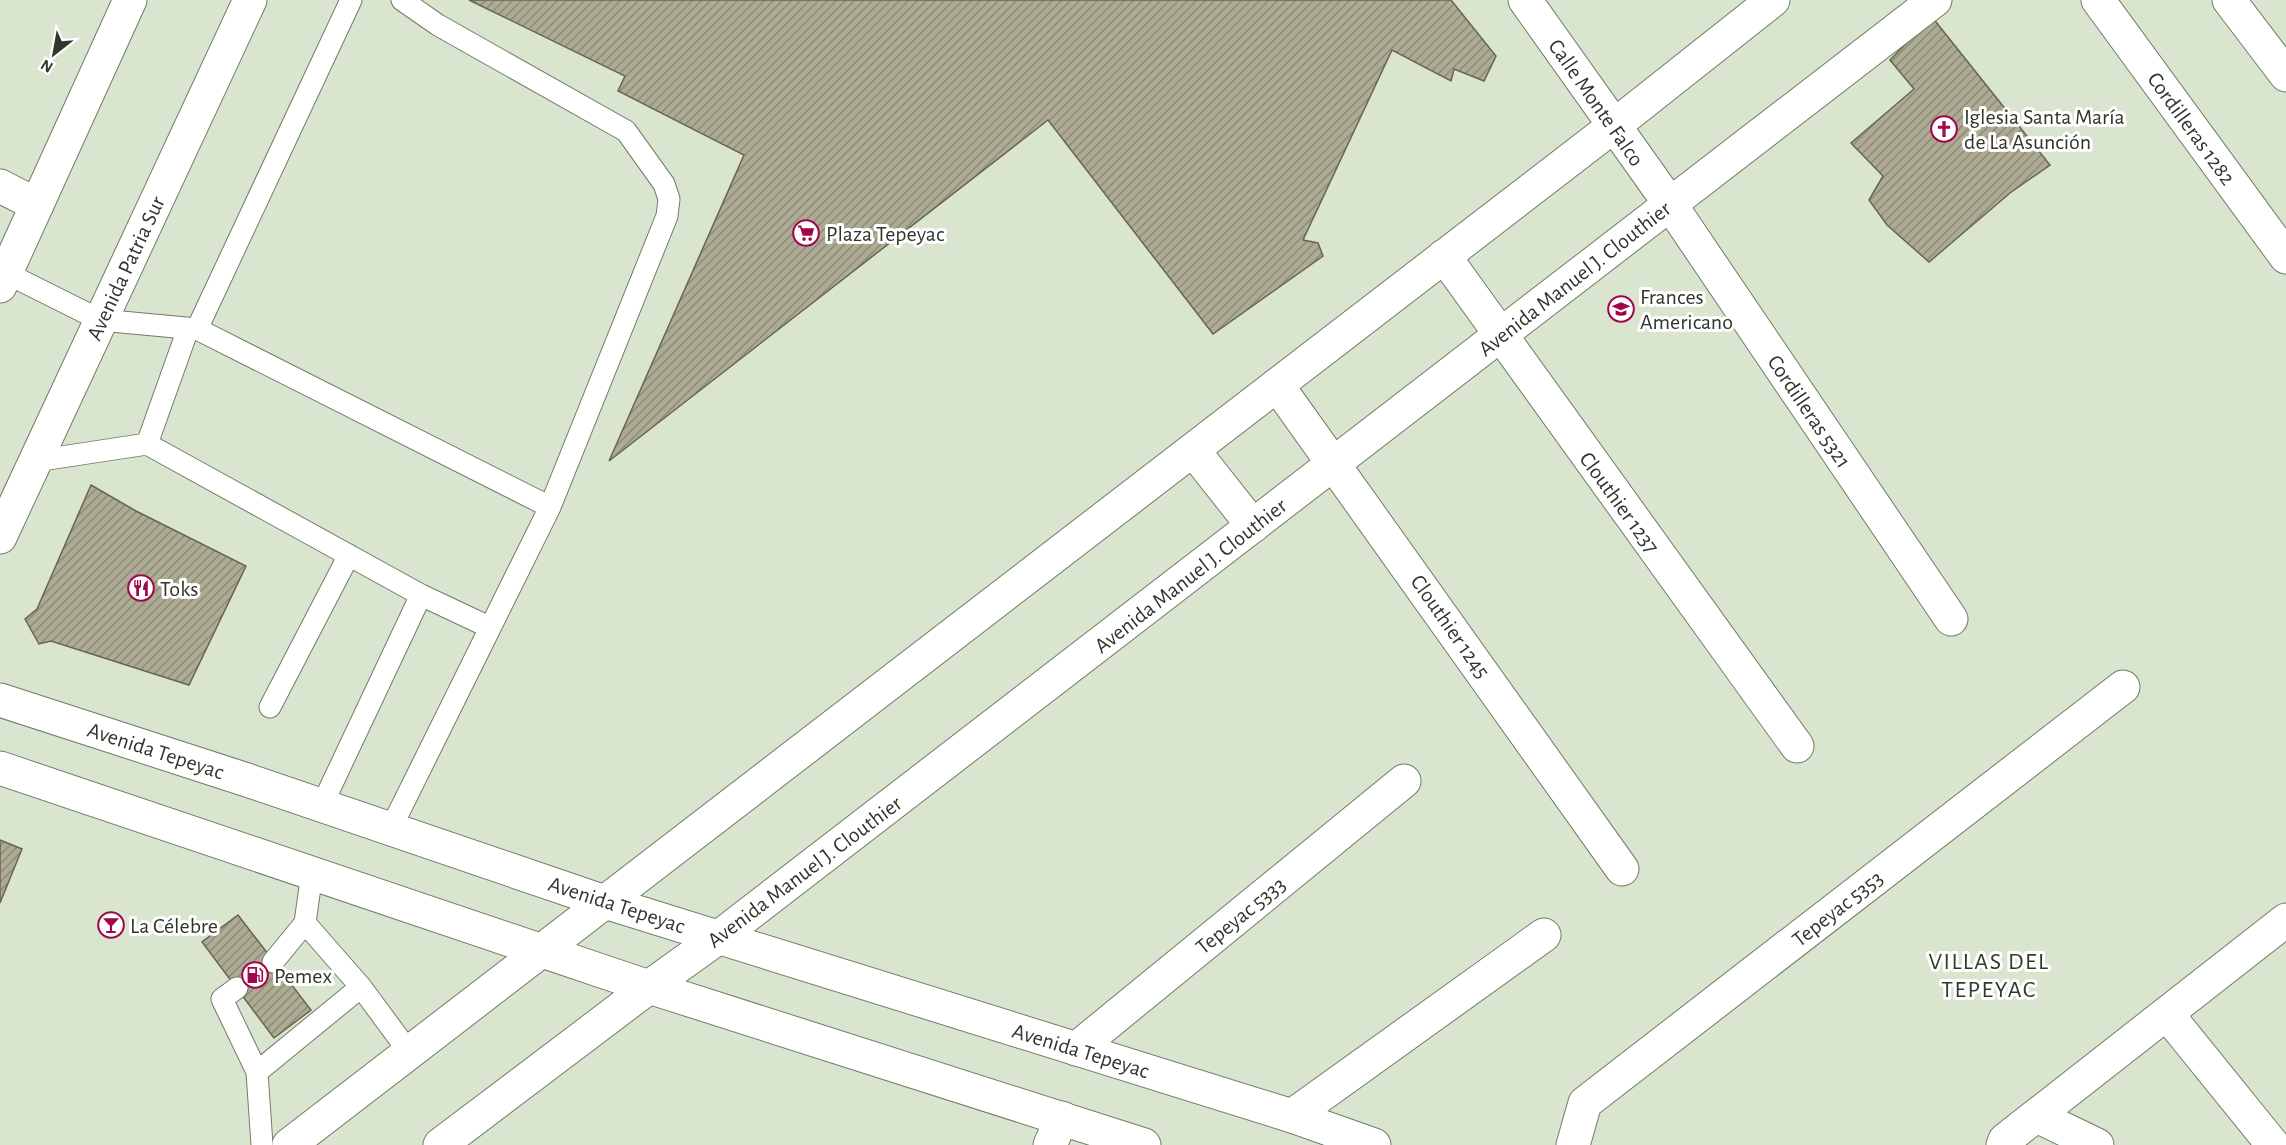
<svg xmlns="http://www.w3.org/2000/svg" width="2286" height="1145" viewBox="0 0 2286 1145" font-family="'Alegreya Sans',sans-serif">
<defs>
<pattern id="building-hatch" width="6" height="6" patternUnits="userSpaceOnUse" patternTransform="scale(1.5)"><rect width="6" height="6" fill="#adab93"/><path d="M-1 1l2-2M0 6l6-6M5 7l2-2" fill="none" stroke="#8d8c78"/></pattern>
</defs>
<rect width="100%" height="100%" fill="#d9e5ce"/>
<path fill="url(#building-hatch)" stroke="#67654f" stroke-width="1.5" d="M469 0H1451L1496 56 1484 81 1454 69 1451 81 1392 50 1303 240 1318 243 1323 256 1213 334 1048 120 609 461 744 155 618 91 625 76Z
M1932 17 2050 165 2010 193 1929 262 1887 225 1869 200 1883 176 1851 143 1914 89 1890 60Z
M91 485 136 511 246 566 189 685 51 641 39 644 25 619 37 609Z
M0 840 22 849 0 903Z
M238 915 311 1010 274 1038 202 942Z"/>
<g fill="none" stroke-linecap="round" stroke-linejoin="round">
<g stroke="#717c67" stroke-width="23">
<path id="service" d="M6 273 100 320 197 329 351 0
M197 329 550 507
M147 444 188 329
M35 461 147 444 421 595 489 627
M270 707 349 555
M322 805 421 595
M391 828 550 507 667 216 669 199 664 184 626 131 438 25 402 0
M312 873 305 923 361 987 409 1052
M273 962 305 923
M237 988 222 999 257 1072
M262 1145 257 1072 361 987"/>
</g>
<g stroke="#717c67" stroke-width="35">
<path id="minor" d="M1525 0 1670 204 1951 619
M2098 0 2286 257
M2229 0 2286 75
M0 186 37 205
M1444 256 1797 746
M1277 385 1622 869
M2167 1014 2273 1145
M1076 1049 1404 781
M1292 1116 1544 935
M2037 1116 2097 1145
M1050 1145 1062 1118
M1573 1145 1585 1103 2123 687
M2003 1145 2005 1140 2286 920"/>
</g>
<g stroke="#717c67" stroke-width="35">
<path id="tertiary" d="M0 700 247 780 605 902 1292 1116 1374 1145
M0 768 649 987 1144 1145"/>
</g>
<g stroke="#717c67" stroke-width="35">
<path id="secondary" d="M1193 450 1253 526
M289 1145 1615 125 1773 0
M440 1145 649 987 719 937 1935 0"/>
</g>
<g stroke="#717c67" stroke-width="35">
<path id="primary" d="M0 286 130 0
M0 537 250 0"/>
</g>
<use href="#service" stroke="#fff" stroke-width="21"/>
<use href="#minor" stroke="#fff" stroke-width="33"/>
<use href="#tertiary" stroke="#fff" stroke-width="33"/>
<use href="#secondary" stroke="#fff" stroke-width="33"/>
<use href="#primary" stroke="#fff" stroke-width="33"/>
</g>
<defs>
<g id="church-ring" transform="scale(1.35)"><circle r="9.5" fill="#fff" stroke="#a00649" stroke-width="1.5"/><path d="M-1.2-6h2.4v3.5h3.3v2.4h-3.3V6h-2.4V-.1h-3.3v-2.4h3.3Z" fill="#a00649"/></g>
<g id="supermarket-ring" transform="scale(1.35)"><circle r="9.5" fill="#fff" stroke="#a00649" stroke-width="1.5"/><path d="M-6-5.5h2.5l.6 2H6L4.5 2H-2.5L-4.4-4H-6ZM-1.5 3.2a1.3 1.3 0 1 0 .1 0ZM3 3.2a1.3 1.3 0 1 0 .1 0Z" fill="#a00649"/></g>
<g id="school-ring" transform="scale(1.35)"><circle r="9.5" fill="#fff" stroke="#a00649" stroke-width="1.5"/><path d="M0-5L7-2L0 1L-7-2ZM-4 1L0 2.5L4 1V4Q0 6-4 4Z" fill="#a00649"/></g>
<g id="restaurant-ring" transform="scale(1.35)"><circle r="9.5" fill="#fff" stroke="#a00649" stroke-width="1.5"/><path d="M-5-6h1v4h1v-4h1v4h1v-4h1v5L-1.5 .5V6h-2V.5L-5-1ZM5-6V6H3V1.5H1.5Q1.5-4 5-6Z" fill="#a00649"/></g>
<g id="bar-ring" transform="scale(1.35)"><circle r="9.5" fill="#fff" stroke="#a00649" stroke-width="1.5"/><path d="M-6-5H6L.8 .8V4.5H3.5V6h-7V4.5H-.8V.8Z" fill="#a00649"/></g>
<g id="fuel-ring" transform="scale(1.35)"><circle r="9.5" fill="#fff" stroke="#a00649" stroke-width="1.5"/><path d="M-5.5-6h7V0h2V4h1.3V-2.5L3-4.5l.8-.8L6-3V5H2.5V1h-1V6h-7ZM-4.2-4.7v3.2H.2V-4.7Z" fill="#a00649"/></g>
</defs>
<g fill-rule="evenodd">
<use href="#church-ring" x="1944" y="129"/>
<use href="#supermarket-ring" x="806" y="233"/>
<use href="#school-ring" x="1621" y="309"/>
<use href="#restaurant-ring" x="141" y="588"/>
<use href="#bar-ring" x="111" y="925"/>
<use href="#fuel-ring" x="255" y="975"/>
</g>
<g text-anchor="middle" stroke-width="6" stroke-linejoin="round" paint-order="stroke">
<g font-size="22" fill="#31352c" stroke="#fff">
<text transform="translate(1597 102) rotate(55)" y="8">Calle Monte Falco</text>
<text transform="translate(2192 128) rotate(54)" y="8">Cordilleras 1282</text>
<text transform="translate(125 268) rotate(-65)" y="8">Avenida Patria Sur</text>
<text transform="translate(1574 278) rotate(-38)" y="8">Avenida Manuel J. Clouthier</text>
<text transform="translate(1810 411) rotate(56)" y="8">Cordilleras 5321</text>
<text transform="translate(1620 502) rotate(54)" y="8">Clouthier 1237</text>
<text transform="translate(1190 575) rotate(-38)" y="8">Avenida Manuel J. Clouthier</text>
<text transform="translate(1451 626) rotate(55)" y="8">Clouthier 1245</text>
<text transform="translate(156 750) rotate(18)" y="8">Avenida Tepeyac</text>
<text transform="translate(804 871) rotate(-37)" y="8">Avenida Manuel J. Clouthier</text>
<text transform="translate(617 904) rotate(18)" y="8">Avenida Tepeyac</text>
<text transform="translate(1837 908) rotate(-38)" y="8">Tepeyac 5353</text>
<text transform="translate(1240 915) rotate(-39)" y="8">Tepeyac 5333</text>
<text transform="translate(1081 1050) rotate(17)" y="8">Avenida Tepeyac</text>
</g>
<g font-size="22" fill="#31352c" stroke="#fff" text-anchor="start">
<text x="1964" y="124">Iglesia Santa María<tspan x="1964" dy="25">de La Asunción</tspan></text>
<text x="826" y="241">Plaza Tepeyac</text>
<text x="1640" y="304">Frances<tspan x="1640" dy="25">Americano</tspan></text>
<text x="160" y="596">Toks</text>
<text x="130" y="933">La Célebre</text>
<text x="274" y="983">Pemex</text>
</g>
<g font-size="24" letter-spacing="1.5" fill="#323b29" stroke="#fff">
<text x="1989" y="969">VILLAS DEL<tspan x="1989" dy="28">TEPEYAC</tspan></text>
</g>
</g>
<g transform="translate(54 54) rotate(211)" stroke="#ffffff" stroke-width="4.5" paint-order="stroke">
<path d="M0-4.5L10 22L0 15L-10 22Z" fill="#31352c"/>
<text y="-9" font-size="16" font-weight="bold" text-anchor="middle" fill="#31352c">N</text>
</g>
</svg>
